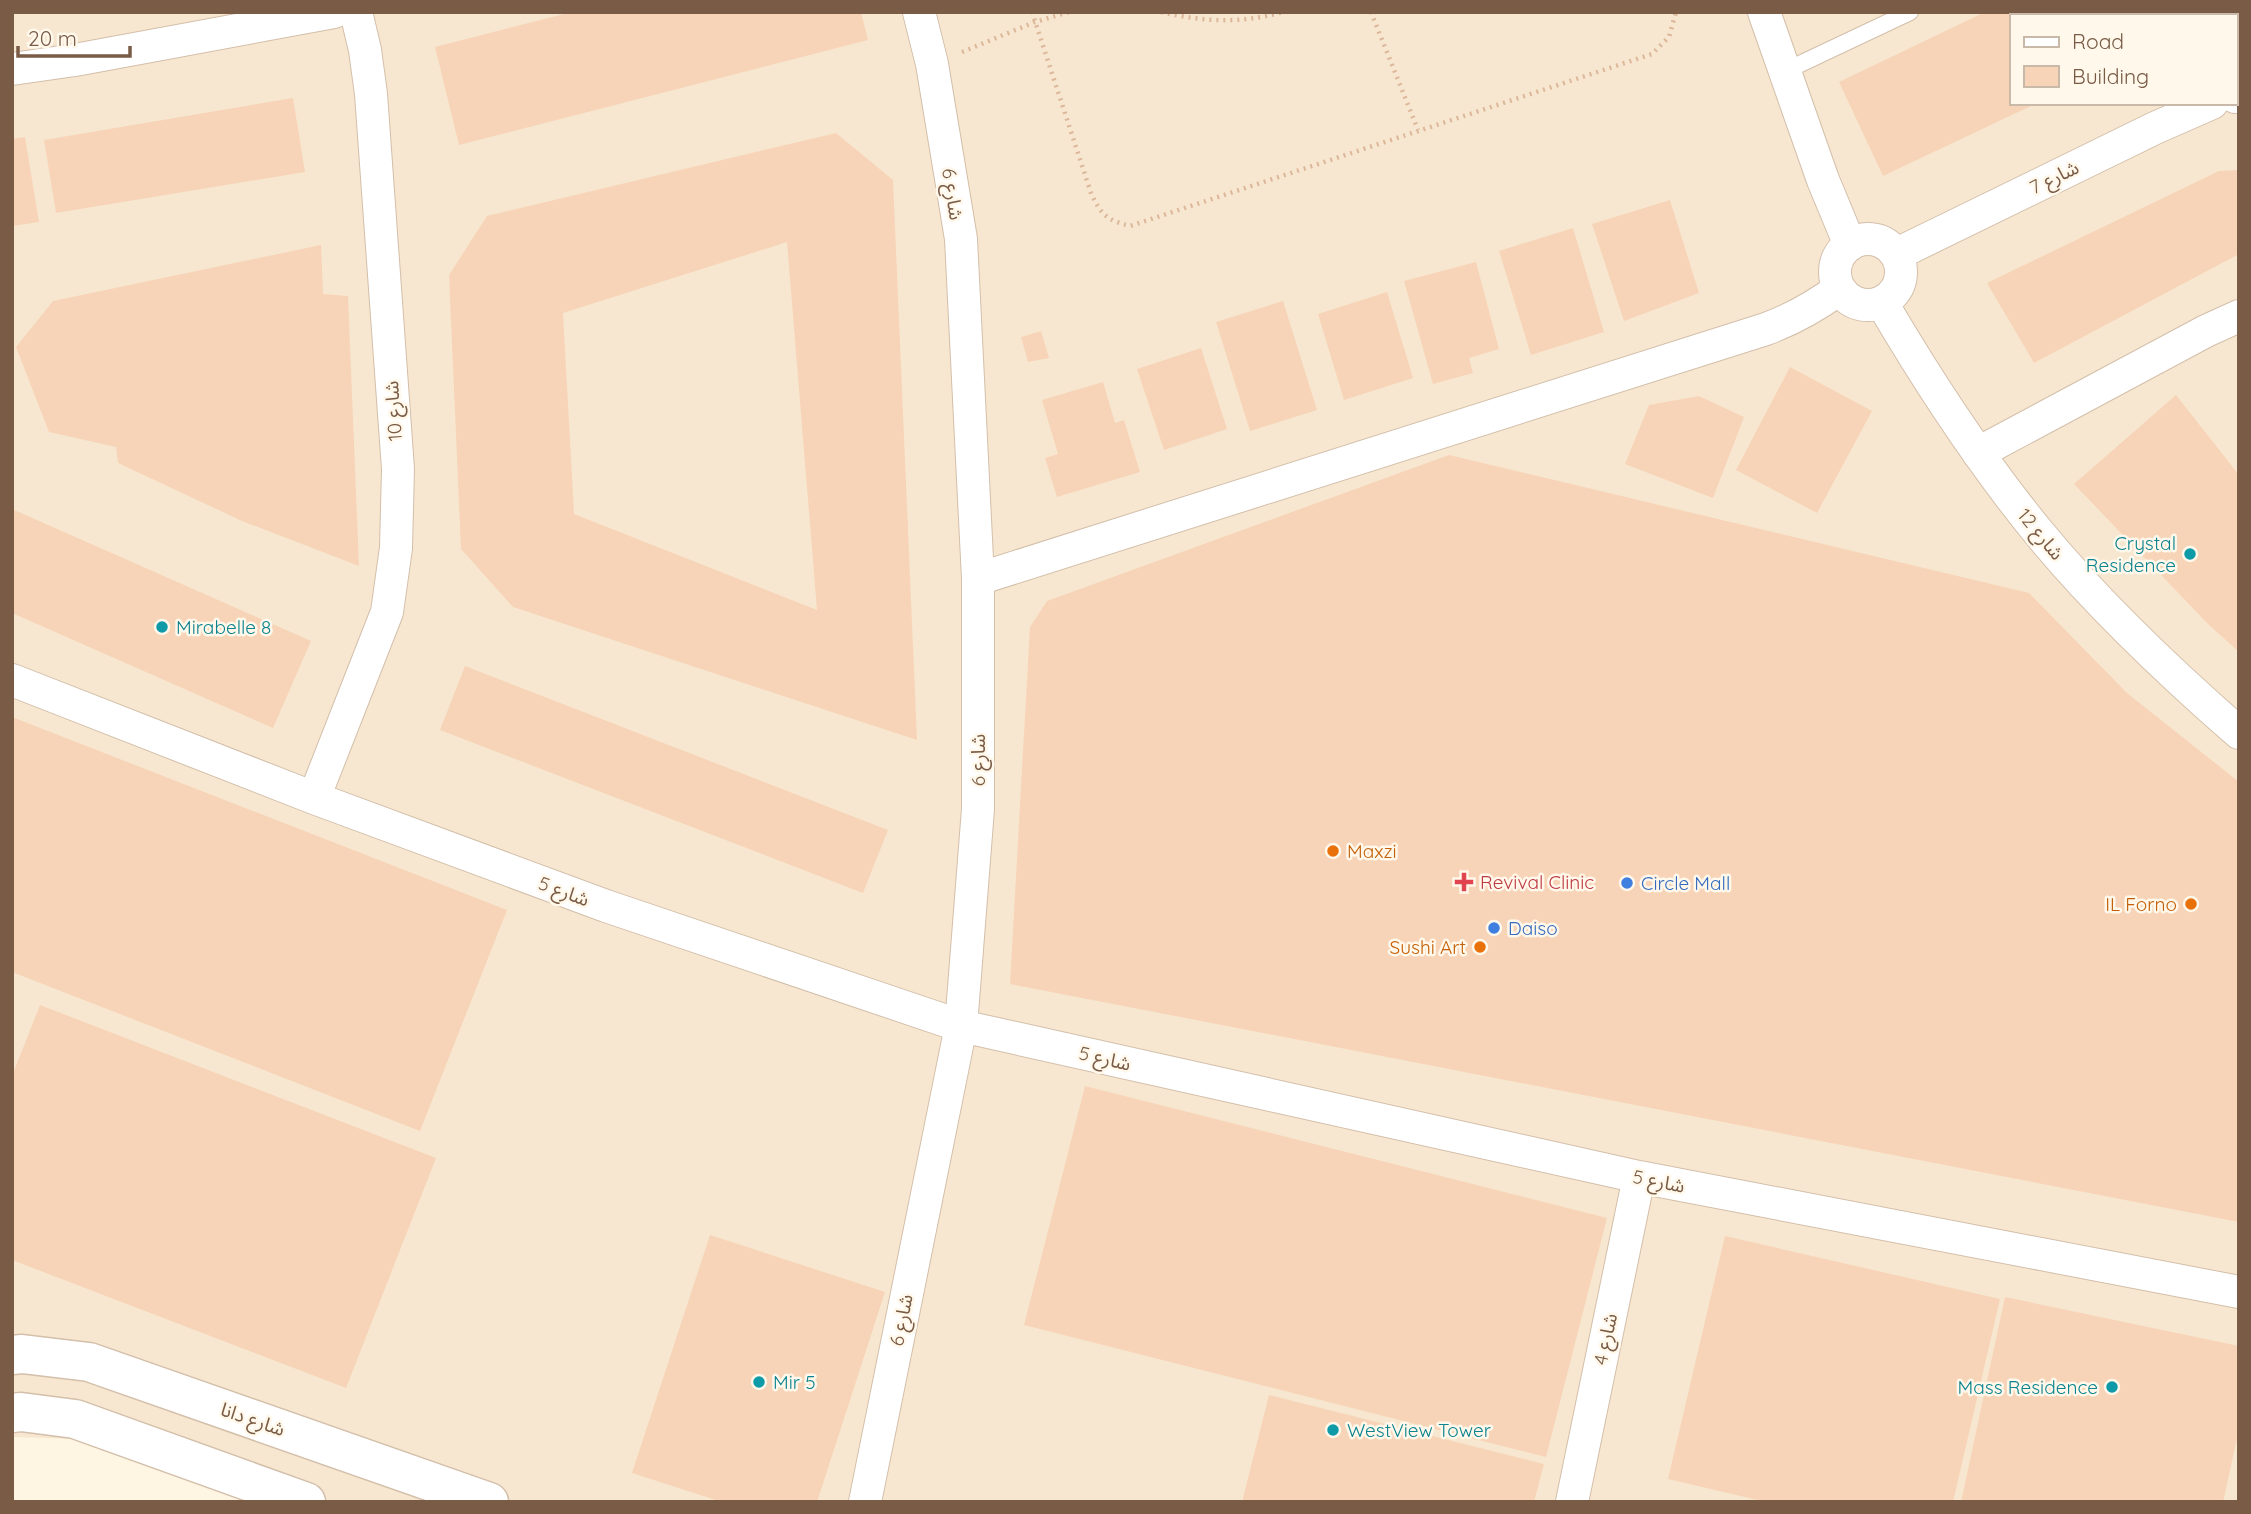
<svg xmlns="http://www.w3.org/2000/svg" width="2251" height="1514" viewBox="0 0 2251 1514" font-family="Quicksand,'Noto Sans Arabic',sans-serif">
<rect width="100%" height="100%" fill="#fef5e2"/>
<path fill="#f7e7d0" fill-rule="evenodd" d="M12 12H2239V1502H249L77 1439 12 1437ZM2011 16H2235V103H2011Z"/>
<path fill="#f7d4b7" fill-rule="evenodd" d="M572 12H861L868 40 459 145 435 47Z
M1985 12H2229L2222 16H2011V103H2037L1883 176 1839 82Z
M293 98 305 172 56 213 44 140Z
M836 133 893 180 917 740 513 607 461 549 449 275 487 216ZM787 242 817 610 574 514 563 313Z
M25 137 39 222 12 226V139Z
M2239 170V254L2034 363 1987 283 2219 171Z
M1670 200 1699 293 1624 321 1592 224Z
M1573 228 1604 332 1531 355 1499 251Z
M321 245 323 294 348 296 359 566 242 521 118 463 116 447 49 432 16 347 53 301Z
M1476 262 1499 349 1469 358 1473 373 1433 384 1404 281Z
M1387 292 1413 378 1344 400 1318 314Z
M1283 301 1317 410 1250 431 1216 322Z
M1041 331 1049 358 1028 362 1021 337Z
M1201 348 1227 429 1164 450 1137 369Z
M1790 367 1872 411 1817 513 1736 470Z
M1103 382 1115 423 1124 420 1140 472 1057 497 1045 458 1058 454 1042 400Z
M2176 395 2239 475V652L2208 624 2074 484Z
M1699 396 1744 417 1713 498 1625 464 1649 405Z
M1449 455 2029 593 2127 693 2239 782V1222L1010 984 1030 627 1047 601Z
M12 509 311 641 273 728 12 613Z
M465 666 888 830 863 893 440 730Z
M12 717 507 910 420 1131 12 972Z
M40 1005 436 1158 346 1388 12 1260V1076Z
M1085 1086 1607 1218 1546 1457 1024 1325Z
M710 1235 885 1292 817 1502H722L632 1473Z
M1725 1236 2000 1299 1953 1502H1766L1668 1479Z
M2005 1297 2239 1346V1429L2223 1502H1961Z
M1269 1395 1544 1464 1534 1502H1242Z"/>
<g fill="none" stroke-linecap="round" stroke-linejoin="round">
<g stroke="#d3bfaa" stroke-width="18">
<path id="service" d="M1783 72 1910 12"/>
</g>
<g stroke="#d3bfaa" stroke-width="34">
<path id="minor" d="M1764 12 1823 180 1850 245
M12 69 75 60 334 12
M2235 97 2239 96
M1835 272a33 33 0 1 1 66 0a33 33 0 1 1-66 0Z
M1897 254 2155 128 2212 103
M1882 303C1929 383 1980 461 2039 533 2099 606 2168 671 2239 733
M1978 453 2206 331 2239 316
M978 579 1766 329C1793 319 1816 306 1839 289
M12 680 314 798 606 906 961 1026 1639 1177 2239 1292
M314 798 387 612 396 548 398 469 371 94 365 50 356 12
M865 1502 961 1026 978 809V579L961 239 932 64 919 12
M1572 1502 1639 1177"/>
</g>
<g stroke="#d3bfaa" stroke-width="41">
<path id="tertiary" d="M12 1355 22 1354 89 1362 489 1502
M12 1413 21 1412 75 1419 306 1502"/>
</g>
<path stroke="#dcb79a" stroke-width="4.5" stroke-dasharray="2 5" stroke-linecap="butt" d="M1032 12 1091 193C1101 215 1107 220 1130 226L1652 54 1669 37 1676 12
M1161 12C1205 22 1239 24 1283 12
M1371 12 1418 130
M962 52 1035 22 1069 12"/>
<use href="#service" stroke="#fff" stroke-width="16"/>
<use href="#minor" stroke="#fff" stroke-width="32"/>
<use href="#tertiary" stroke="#fff" stroke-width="38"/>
</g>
<g fill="#0f9aa8" stroke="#fff8eb" stroke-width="2.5">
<circle cx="2190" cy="554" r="7"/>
<circle cx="162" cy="627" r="7"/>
<circle cx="759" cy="1382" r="7"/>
<circle cx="2112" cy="1387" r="7"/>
<circle cx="1333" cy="1430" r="7"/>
</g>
<g fill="#e8710a" stroke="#fff8eb" stroke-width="2.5">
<circle cx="1333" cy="851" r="7"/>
<circle cx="2191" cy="904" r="7"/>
<circle cx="1480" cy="947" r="7"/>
</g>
<path fill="#e0444e" stroke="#fff8eb" stroke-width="2.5" d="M1460.5 871.5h7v7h7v7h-7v7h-7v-7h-7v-7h7z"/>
<g fill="#3f7fe0" stroke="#fff8eb" stroke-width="2.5">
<circle cx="1627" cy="883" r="7"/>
<circle cx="1494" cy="928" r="7"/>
</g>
<g text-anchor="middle" stroke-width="5" stroke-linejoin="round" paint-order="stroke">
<g font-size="19" fill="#795b46" stroke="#fff8eb">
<text transform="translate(2054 177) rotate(-26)" y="7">شارع 7</text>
<text transform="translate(953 194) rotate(81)" y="7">شارع 6</text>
<text transform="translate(393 411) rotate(-94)" y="7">شارع 10</text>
<text transform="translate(2041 534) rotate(50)" y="7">شارع 12</text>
<text transform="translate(978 760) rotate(-90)" y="7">شارع 6</text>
<text transform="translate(564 891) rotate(20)" y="7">شارع 5</text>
<text transform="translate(1105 1058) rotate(13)" y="7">شارع 5</text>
<text transform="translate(1659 1181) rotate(11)" y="7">شارع 5</text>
<text transform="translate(901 1320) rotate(-79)" y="7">شارع 6</text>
<text transform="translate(1605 1339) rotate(-78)" y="7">شارع 4</text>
<text transform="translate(253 1419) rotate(19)" y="7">شارع دانا</text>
</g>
<g font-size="19" fill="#0d838f" stroke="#fff8eb" text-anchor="start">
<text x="2176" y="550" text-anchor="end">Crystal<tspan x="2176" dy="22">Residence</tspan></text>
<text x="176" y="634">Mirabelle 8</text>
<text x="773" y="1389">Mir 5</text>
<text x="2098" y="1394" text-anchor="end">Mass Residence</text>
<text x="1347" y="1437">WestView Tower</text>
</g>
<g font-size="19" fill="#c56008" stroke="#fff8eb" text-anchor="end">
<text x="1347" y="858" text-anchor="start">Maxzi</text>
<text x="2177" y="911">IL Forno</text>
<text x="1466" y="954">Sushi Art</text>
</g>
<g font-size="19" fill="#be3a42" stroke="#fff8eb" text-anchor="start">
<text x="1480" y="889">Revival Clinic</text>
</g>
<g font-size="19" fill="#366cbe" stroke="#fff8eb" text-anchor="start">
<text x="1641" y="890">Circle Mall</text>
<text x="1508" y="935">Daiso</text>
</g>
</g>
<rect width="2251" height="1514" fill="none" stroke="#795b46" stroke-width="28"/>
<rect x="2010" y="14" width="228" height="91" fill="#fff8eb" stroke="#c9b9a9" stroke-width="2"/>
<rect x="2024" y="37" width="35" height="10" fill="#ffffff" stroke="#c9b9a9" stroke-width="2"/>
<text x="2072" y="49" font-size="21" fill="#795b46">Road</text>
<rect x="2024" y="66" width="35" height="21" fill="#f7d4b7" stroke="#c9b9a9" stroke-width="2"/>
<text x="2072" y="84" font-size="21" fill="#795b46">Building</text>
<path d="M18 46v10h112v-10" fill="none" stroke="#795b46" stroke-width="3.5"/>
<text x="28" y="46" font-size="21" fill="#795b46" stroke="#fff8eb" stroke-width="5" paint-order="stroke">20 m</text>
</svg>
